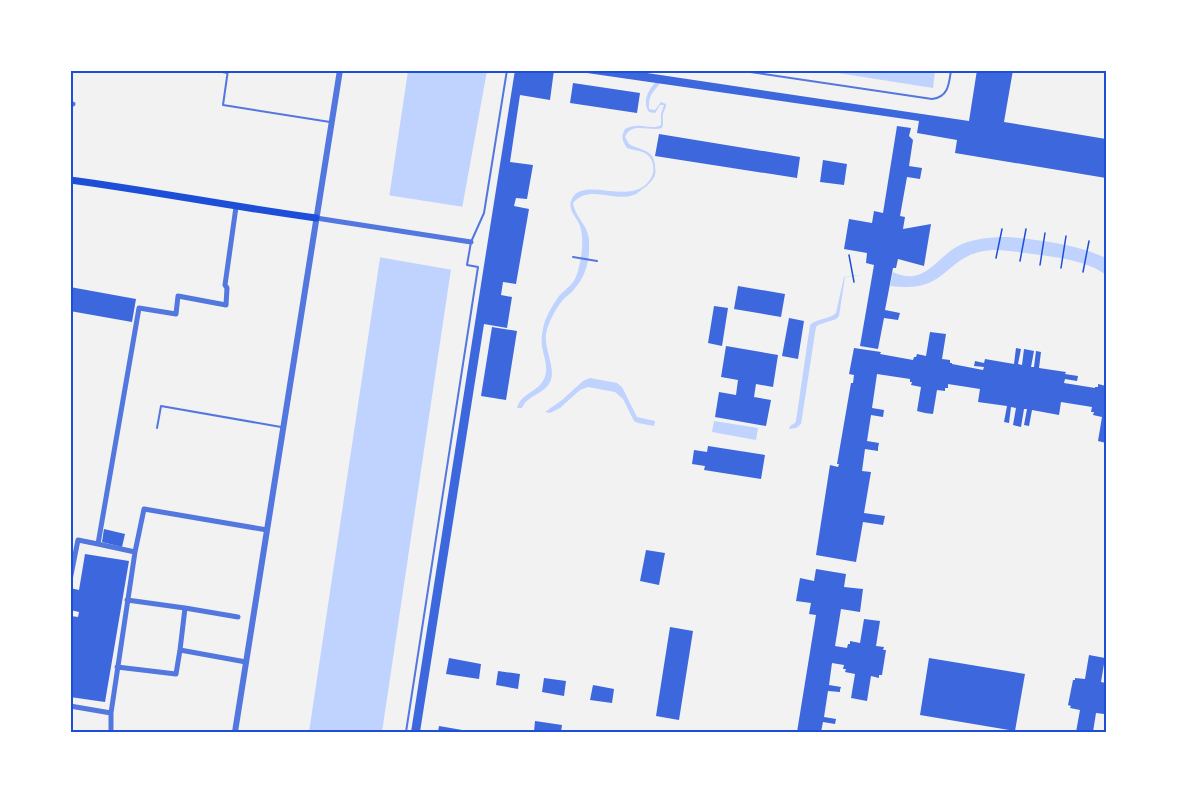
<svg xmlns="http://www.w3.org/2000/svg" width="1177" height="803" viewBox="0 0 1177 803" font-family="'PT Sans',sans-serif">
<rect width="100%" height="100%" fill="#f2f2f2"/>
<path fill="#bfd3fe" d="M408 71H487L451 269 382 732H309Z
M825 71H935L933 88Z
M655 83H660C653 93 648 95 649 109L655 110 661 102 666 104C666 109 664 110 663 114 662 119 664 123 662 128 650 132 631 121 625 137L629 144C640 151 653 148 655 165 655 169 656 171 655 175 654 179 650 182 647 186 643 188 639 192 636 194 616 204 590 183 573 203 575 217 588 225 589 240 590 257 587 275 575 288 572 293 566 296 562 301 555 310 548 323 546 334 544 349 555 366 551 380 546 394 527 395 522 408H517C521 393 538 392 544 379 549 369 544 357 542 347 541 340 542 332 544 324 547 315 553 304 559 296 570 285 575 284 579 267 582 255 584 238 580 226 577 217 568 211 571 201 581 172 636 211 652 176 654 171 654 164 651 159 646 150 635 151 627 148 622 141 621 136 625 129 640 121 651 131 661 125V114L664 105H660L655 113 649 112C642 102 648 90 655 83Z
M1009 237C1041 240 1076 244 1106 258V275C1084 258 1045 256 1018 252 1010 251 1003 250 995 250 987 250 976 252 968 256 958 261 951 268 942 275 926 288 909 288 890 286L893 272C925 288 937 255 962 244 977 238 993 237 1009 237Z
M855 275H860L845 277 839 316 836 319 818 325 816 327 801 424 796 428 789 429 790 426 795 423 796 421 810 325C817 318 829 320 836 313L844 277Z
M590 378 617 383 622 387 637 417 655 421 654 426 638 423 634 421 623 399 615 392 588 387 580 390 560 408 550 413 545 412 562 400 583 381Z
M714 421 758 428 756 440 712 432Z"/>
<path fill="#f2f2f2" d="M387 195 464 207 453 270 378 257Z"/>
<path fill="#3d67dc" d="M515 70H554L550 100 520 95 510 162 533 165 527 199 516 198 514 206 529 209 516 284 503 282 501 295 512 297 507 328 484 324 420 732H411L482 278Z
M580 70H627L969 121 977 70H1013L1004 122 1106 139V178L955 153 957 140 917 133 919 121 580 72Z
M573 83 640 93 637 113 570 103Z
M897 126 911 128 909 136 913 140 909 166 922 168 920 179 907 177 900 216 905 217 903 229 931 224 924 266 898 259 896 268H893L885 310 900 313 898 320 884 318 878 349 860 346 874 265 866 263 867 253 844 249 849 219 872 223 874 211 883 213Z
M659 134 800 157 797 178 655 156Z
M823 160 847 164 844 185 820 182Z
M738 286 785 294 781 317 734 309Z
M70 287 136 299 132 322 70 311Z
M714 306 728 308 722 346 708 343Z
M789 318 804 321 798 359 782 356Z
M492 327 517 331 506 400 481 396Z
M930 332 946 334 942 359 950 360V363H952V364L983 370 984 367 974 366 975 361 984 363 985 359 1014 364 1016 348 1021 349 1018 364 1022 365 1024 349 1034 351 1031 367H1034L1036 351 1041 352 1039 368 1066 372 1065 374 1078 376 1077 381 1065 379 1064 383 1095 388V387H1098V384L1106 386V443L1098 441 1102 417 1093 415 1094 412H1091L1092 407 1061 402 1059 415 1032 410 1029 426 1024 425 1027 409H1024L1021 427 1013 425 1016 408 1011 407 1009 423 1004 422 1007 406 978 402 980 389 948 384V388H945V391L937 390 933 414 925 413 917 411 921 387 911 385 912 382H910V379L877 374 872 408 884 410 883 417 871 415 867 441 879 443 878 448V451L865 449 862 471 871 472 864 513 885 516 883 525 863 522 856 562 816 555 830 465 838 467 839 464H837L851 383H853L854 375 849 374 854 348 881 352 880 354 913 360 914 357H916L917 354 926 356Z
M726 346 778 355 773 387 756 384 754 397 771 400 766 426 715 417 719 392 736 395 738 380 721 377Z
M708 446 765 455 761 479 704 470 705 466 692 464 694 450 707 452Z
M104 529 125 534 122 547 102 542Z
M646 550 665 553 659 585 640 581Z
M85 554 129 561 105 702 70 697V618L71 616 78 617 79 612 70 610V588L79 590Z
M816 569 846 574 844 587 863 589 860 612 841 609 835 646 847 648 848 644H850V641L860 643 864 619 880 621 876 646 884 647 883 650H886L882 675H879V678L871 676 867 701 851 698 855 674 845 672 846 669H843L844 665 832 663 829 685 841 687 840 690V692L828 691 824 717 836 719 835 724 823 722 821 732H797L816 615 809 614 811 603 796 601 800 578 814 581Z
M670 627 693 631 679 720 656 716Z
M1089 655 1105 658 1101 682 1106 683V712L1104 711V714L1096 713 1093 732H1076L1080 710 1070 708 1071 706 1068 705 1073 680H1075V678L1085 679Z
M449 658 481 664 479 679 446 674Z
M929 658 1025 674 1015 731 920 715Z
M498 671 520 674 518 689 496 685Z
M544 678 566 681 564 696 542 692Z
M593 685 614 689 612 703 590 700Z
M535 721 562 725 561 732H534Z
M439 726 468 731V732H438Z"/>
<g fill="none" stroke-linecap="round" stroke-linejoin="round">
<path stroke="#1d4ed8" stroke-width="1.5" d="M849 255 854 282
M996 258 1002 229
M1020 261 1026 229
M1040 265 1045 233
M1061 268 1066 236
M1083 272 1089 241"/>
<path stroke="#5277de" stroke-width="2" d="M213 70 227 73
M228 70 223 105 330 122
M737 70 932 99C948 97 949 85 951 70
M573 257 597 261
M157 428 161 406 281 427
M406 732 478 267 467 265 471 242 484 213 507 70"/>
<path stroke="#5277de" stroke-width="5" d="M70 103 73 104
M316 218 471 242
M135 552 144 509 267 530
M70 580 78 540 98 544
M127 600 185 608 180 650
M185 608 238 617
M117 667 176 674 180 650 246 662
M70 706 111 713
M111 732V713L135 552 98 544 139 308 176 314 178 296 226 305 227 288 225 285 236 207"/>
<path stroke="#5277de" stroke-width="6" d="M235 732 340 70"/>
<path stroke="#1d4ed8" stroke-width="7" d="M70 180C153 191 234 207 316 218"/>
</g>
<rect width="1177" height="803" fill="none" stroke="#ffffff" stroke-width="144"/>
<rect x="72" y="72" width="1033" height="659" fill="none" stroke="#1d4ed8" stroke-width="2"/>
</svg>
